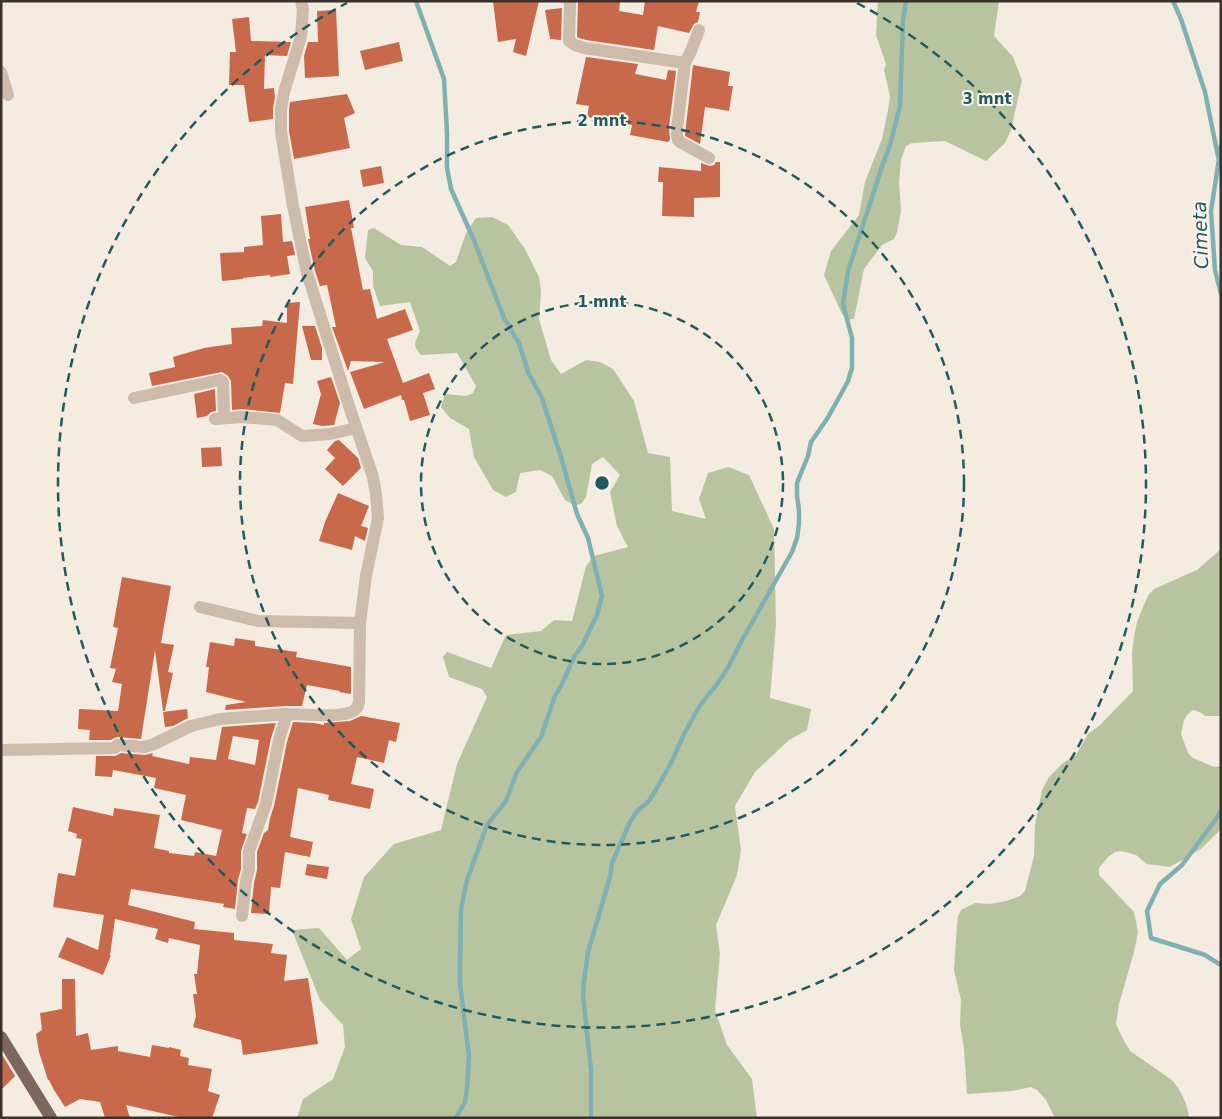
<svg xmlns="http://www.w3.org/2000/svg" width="1222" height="1119" viewBox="0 0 1222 1119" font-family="'DejaVu Sans',sans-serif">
<rect width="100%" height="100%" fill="#f4ebe1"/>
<path fill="#b8c4a0" d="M878 1H999L994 36 1013 57 1022 80 1011 130 1005 143 986 161 945 141 912 143 906 146 901 160 899 182 901 211 897 232 894 239 882 245 864 269 854 319 847 320 842 314 824 275 831 251 859 215 865 182 882 139 888 110 890 96 884 70 886 64 876 35Z
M492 217 508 225 525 249 539 277 541 291 539 319 551 360 561 374 586 360 600 362 613 369 634 401 648 453 670 457 672 511 706 519 699 499 708 473 728 467 749 475 774 529 776 624 770 698 811 709 807 730 789 740 755 772 735 806 741 850 737 875 716 925 720 954 715 1010 727 1045 752 1079 757 1118H297L303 1099 333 1079 345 1047 343 1025 320 1000 292 930 319 928 347 960 361 949 351 919 364 877 394 844 441 830 457 764 487 697 482 689 449 677 443 657 447 652 491 668 506 635 541 631 554 620 572 621 586 566 594 556 628 547 617 526 610 492 620 475 603 457 592 464 586 497 582 503 575 506 565 500 552 476 540 470 520 473 516 492 506 497 493 490 474 457 469 429 450 418 441 407 445 394 466 396 473 393 476 386 457 353 421 355C412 345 415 342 420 331L410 302 380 306 373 286V271L365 258 368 230 374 228 401 245 422 247 450 266 456 262 466 233 476 218Z
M1221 549V716H1205L1200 712 1193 710 1188 714 1184 720 1181 734 1188 753 1193 758 1214 767 1221 766V829L1201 849 1170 867 1147 864 1136 855 1121 851 1115 852 1108 857 1099 868V875L1134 912 1138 932 1134 952 1119 1004 1116 1024 1122 1037 1130 1051 1172 1080C1181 1091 1188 1104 1189 1118H1055L1046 1100 1037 1090 1031 1087 1012 1091 967 1094 964 1049 960 1024 961 1000 954 970 957 924 958 917 961 910 975 903 990 904 1006 901 1020 896 1025 891 1034 856 1035 825 1042 790 1049 777 1063 763 1076 755 1088 734 1099 726 1133 691 1132 652 1134 637 1137 622 1146 600 1149 594 1154 589 1197 570Z"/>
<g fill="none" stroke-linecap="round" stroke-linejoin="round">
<path stroke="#7fb0b2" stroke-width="4.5" d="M416 1 444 79 447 133V168L451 189 473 238 504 318 519 343 528 372 542 398 561 457 577 514 588 538 602 596 597 615 582 646 574 657 562 684 555 696 541 737 517 772 506 801 487 825 467 880 461 909 460 969V984L469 1056 467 1088 465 1102 456 1118
M1173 1 1181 19 1205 92 1219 161
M1221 146 1211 211 1215 270 1221 294
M1221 811 1216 819 1182 865 1160 884 1147 911 1151 938 1205 955 1221 965
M591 1118V1070L583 995 584 981 588 952 610 877 612 863 630 822 637 811 649 801 657 788 671 763 684 734 699 707 708 695 717 684 726 671 741 642 792 552 797 538 799 524V510L797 496V483L808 456 811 442 827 419 841 394 848 381 852 368V338L843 304 848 271 876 185 881 169 890 145 900 106 903 20 906 1"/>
</g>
<path fill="#c8694b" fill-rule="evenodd" d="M493 1H539L526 56 513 52 516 39 498 42Z
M578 1H620L619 11 643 15 645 1H699L696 12H700L698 22 694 24 689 33 658 26 654 50 586 40 579 38 577 37Z
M562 8 561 40 550 39 545 10Z
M336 10 339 76 305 78 304 56 308 42H318L317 11Z
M249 17 251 41 291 42 287 56 265 55 264 89 274 88 275 97 273 108V119L249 122 244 85H229L230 52H236L232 19Z
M399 42 403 61 365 70 360 51Z
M586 57 638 64 635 74 666 80 668 70 676 71 669 127 670 140 668 142 630 135 632 125 587 117 589 106 576 104Z
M693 65 730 72 728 86H733L729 111 705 107 700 144 685 136V134Z
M347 94 355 113 344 118 350 148 294 159 289 131V110L290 102Z
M716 162H720V197L694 198V217L662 216 663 182H658L659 167 701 171V163L710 166 714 165Z
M381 166 384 183 363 187 360 170Z
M349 200 354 228H351L363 290 370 289 377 319 405 309 413 330 387 339 403 383 429 373 435 389 423 393 430 415 410 421 404 400H402L401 395 364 409 350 372 385 362 351 361 348 371 332 327H336L327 285 320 286 315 271 308 239H310L305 207Z
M281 214 283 242 292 241 295 255 287 256 290 274 270 277V275L243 278V279L222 281 220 253 244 252V247L263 245 261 216Z
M300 302 293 384 285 383 280 413 242 409 232 410 231 381 228 376 222 372 152 386 149 373 175 367 173 357 204 348 232 344 231 328 262 326 263 320 287 323V303Z
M302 326H315L322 348V360H311Z
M331 377 340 403 334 425 322 426 313 424 321 394 317 381Z
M215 389 216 411 211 412 207 416 197 418 194 394Z
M339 440 358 458 361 468 343 486 325 469 335 458 327 450 335 441Z
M221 447 222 466 202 467 201 448Z
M338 493 369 506 361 526 368 528 365 541 355 536 352 550 319 541 325 522Z
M122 577 171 586 161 643 174 645 168 672 173 673 165 711H163L155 650 141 739 118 737 114 738 111 740H89L90 730 78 729 79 709 118 711 122 684 112 682 116 669 110 668 118 628 113 627Z
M235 638 255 641V646L297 652 296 657 351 667V694L339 692 340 691 307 685 302 706H286L225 710 226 705 246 702 206 692 209 667H206L210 642 234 646Z
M187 709 188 718 173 726 165 727 163 712Z
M361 716 400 723 396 742 389 740 384 763 357 757 351 784 374 789 370 809 328 800 329 795 298 788 290 837 313 842 310 857 285 852 280 888 271 887 269 914 251 913 254 883 257 870V852L264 833 268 830 270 818 274 806 287 742 293 722 314 723 324 725V723L350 721Z
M276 723 271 738 258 802 255 809 247 808 242 833 247 834 241 851V869L238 880 235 909 223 907 224 904 131 889 128 905 195 922 194 929 234 933V940L273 944 271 953 287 955 284 981 308 978 318 1044 243 1055 241 1040 193 1027 196 1016 193 994H197L194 974H197L200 945 169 938 168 943 155 939 158 929 115 919 110 955H111L103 975 58 957 67 937 98 950 104 915 53 907 58 873 75 876 82 839 76 838 77 834 68 831 73 807 113 816 114 808 160 815 154 848 169 851V853L194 856 195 852 216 856 222 830 181 820 186 795 154 788 156 778 113 770 112 777 95 776 96 756H115L121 753 145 755 153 753 152 756 189 764 190 757 216 760 222 727ZM233 736 259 740 255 765 228 759Z
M307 864 329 867 327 879 305 875Z
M62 979H75L76 1036 88 1033 91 1050 118 1046V1051L150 1057 152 1045 169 1048V1047L181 1050 180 1056 189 1058 188 1065 212 1069 208 1091 220 1095 212 1118H183L126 1105 130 1118H105L100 1102 80 1099 65 1107 54 1090 49 1080H48L39 1052 36 1034 42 1030 40 1013 62 1009Z
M1 1053 15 1076 1 1090Z"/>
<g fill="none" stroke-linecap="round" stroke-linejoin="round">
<path stroke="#cdbbac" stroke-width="12" d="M569 1 570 3 569 41 575 45 584 48 685 63 691 51 699 30
M685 63 677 128V135L678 140 680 142 709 158
M1 72 8 95
M134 398 220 380 223 382 224 414 227 418
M215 419 241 417 277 420 302 436 330 434 356 428
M200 607 258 621 360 623
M1 750 115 748 117 745 145 747 154 744 191 726 220 719 287 714
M242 916 246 881 249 870V851L266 804 279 740 287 714C307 714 333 718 352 712 356 710 358 707 359 703L360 623 366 576 378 518 376 495 373 477 349 406 307 273 293 206 281 132V109L284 92 301 37 303 9 301 1"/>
<path stroke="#7d675c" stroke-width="12" d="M1 1037 51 1118"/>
</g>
<g fill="none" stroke="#1f5a5e" stroke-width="2.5" stroke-dasharray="9 6">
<circle cx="602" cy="483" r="181"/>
<circle cx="602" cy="483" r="362"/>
<path d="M857 3A544 544 0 1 1 347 3"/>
</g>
<g text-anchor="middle" stroke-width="4" stroke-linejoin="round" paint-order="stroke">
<g font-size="19" font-style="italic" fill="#1f5a5e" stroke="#fbf5ee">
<text transform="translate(1200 235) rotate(-92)" y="7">Cimeta</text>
</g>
</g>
<circle cx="602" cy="483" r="8" fill="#1f5a5e" stroke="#fbf5ee" stroke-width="2.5"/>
<g font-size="15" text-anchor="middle" font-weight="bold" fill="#1f5a5e" stroke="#fbf5ee" stroke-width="4" stroke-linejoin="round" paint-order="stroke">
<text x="987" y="104">3 mnt</text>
<text x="602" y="126">2 mnt</text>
<text x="602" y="307">1 mnt</text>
</g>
<rect width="1222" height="1119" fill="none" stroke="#3b302b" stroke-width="5"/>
</svg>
